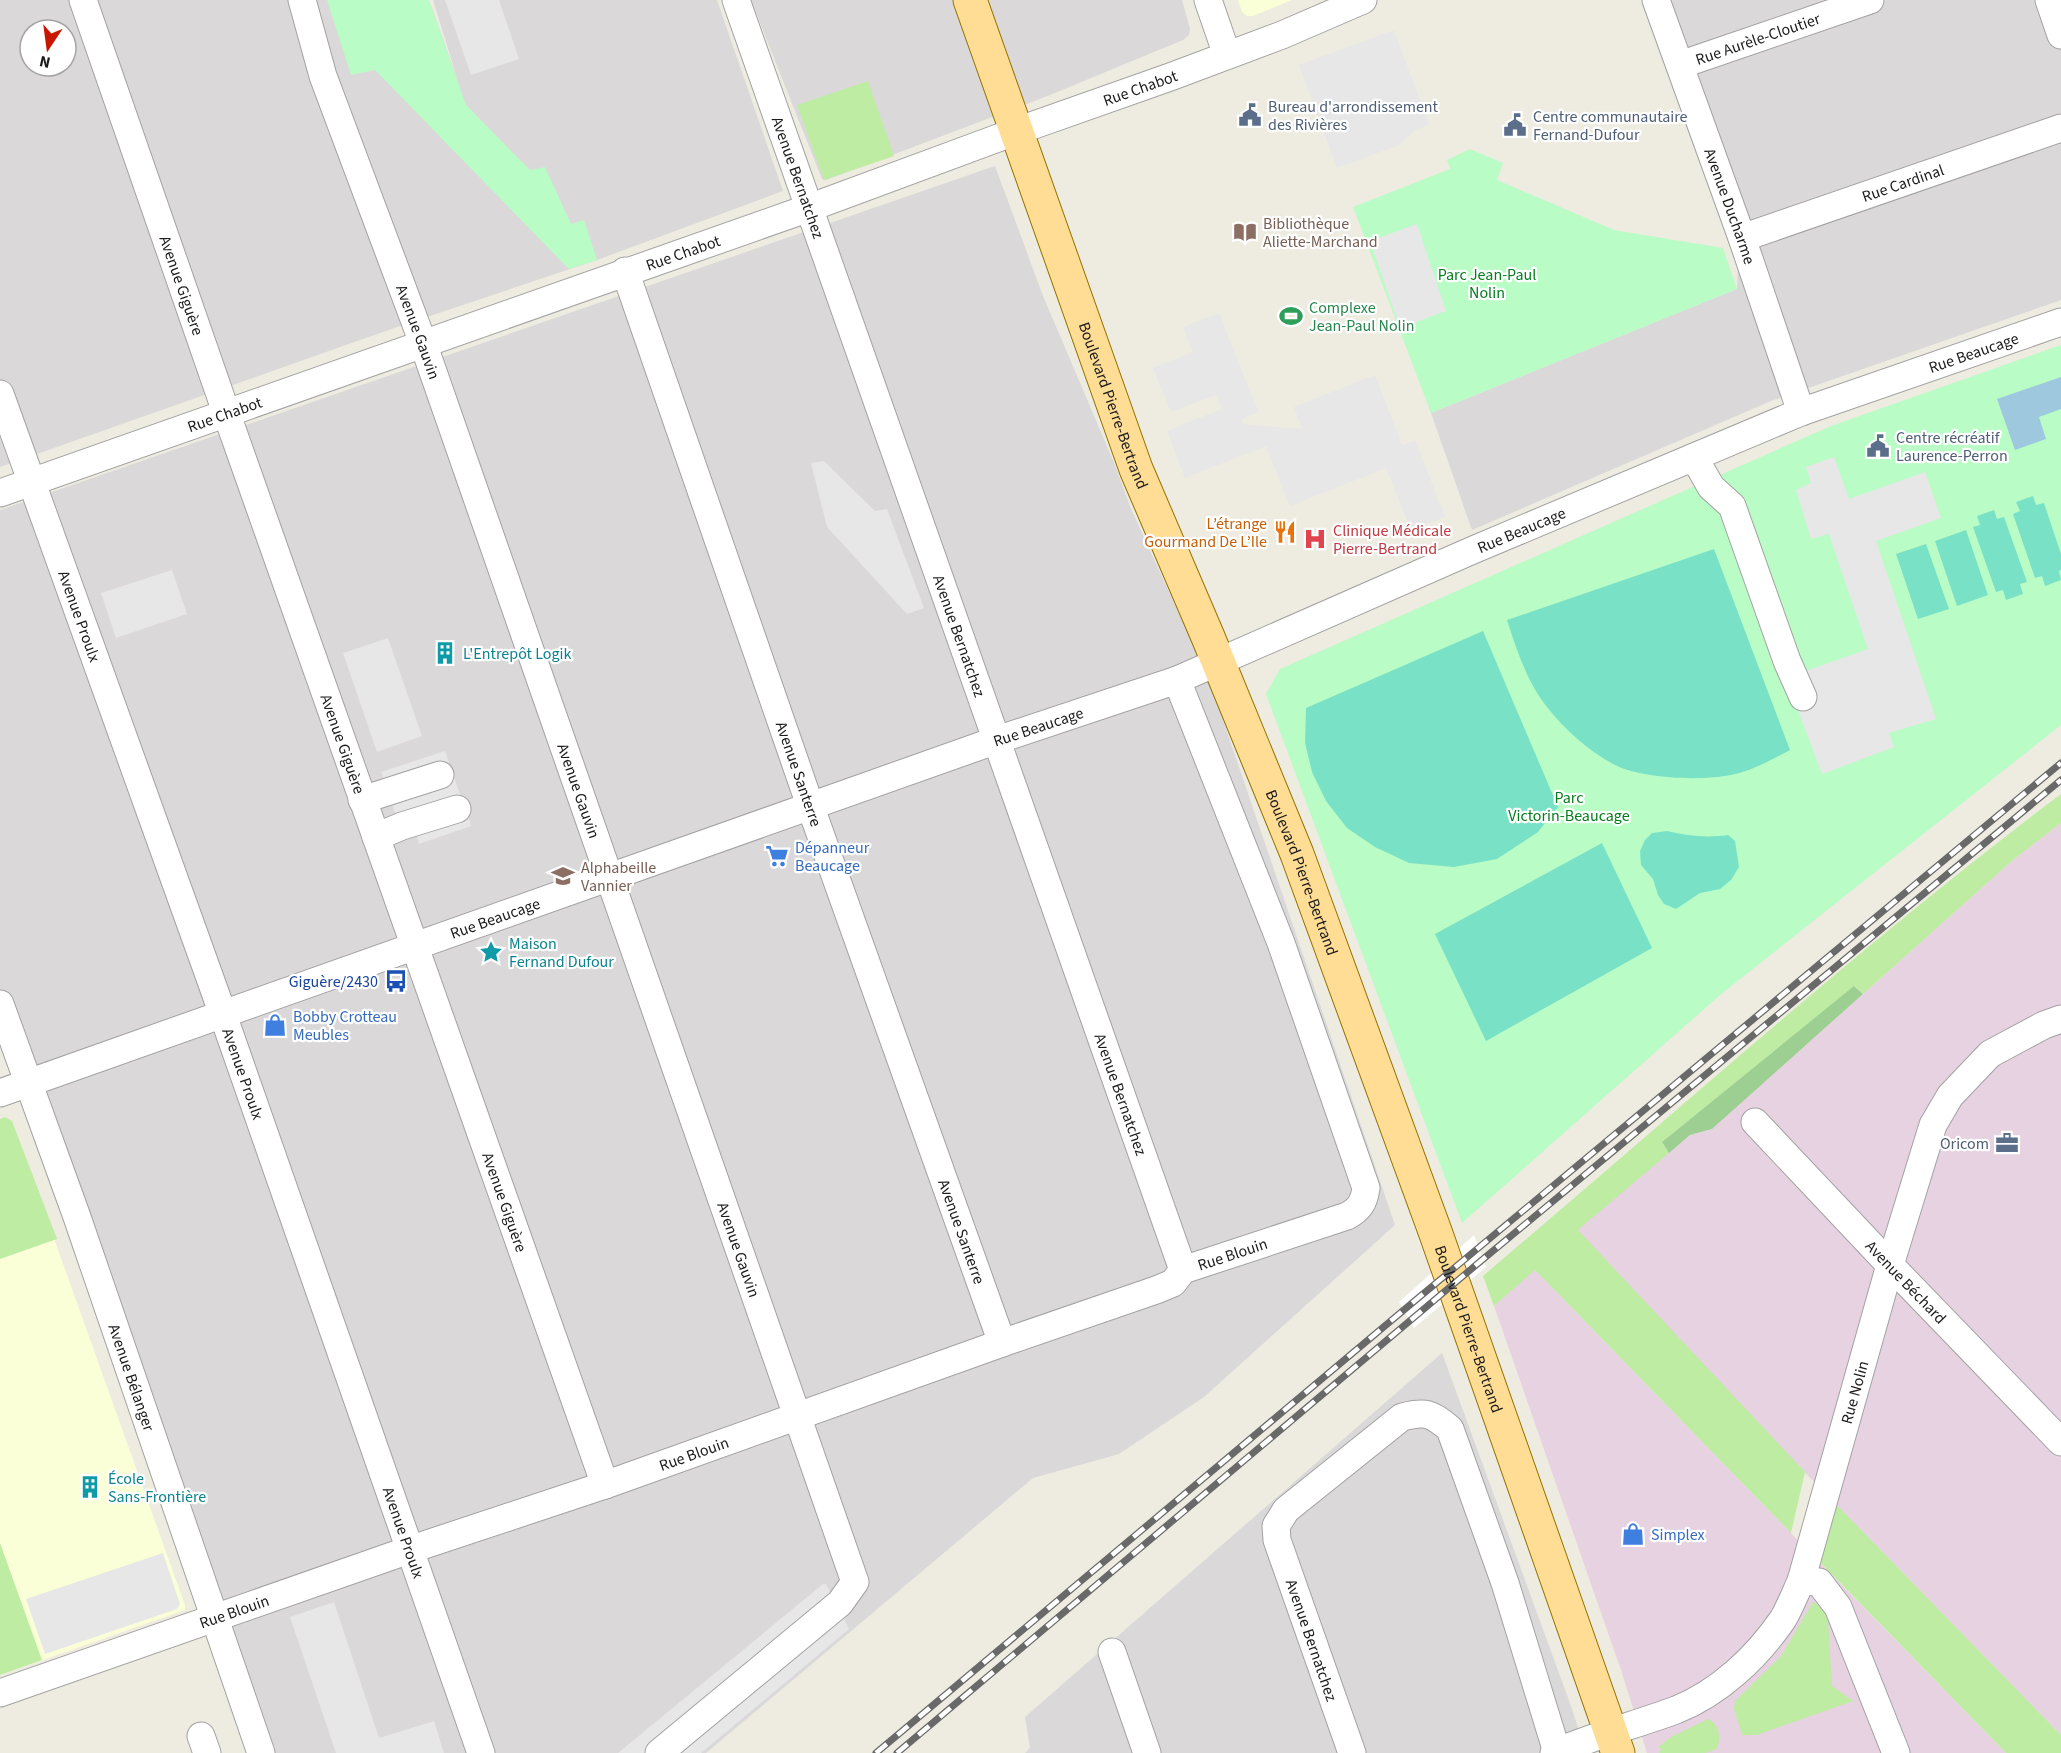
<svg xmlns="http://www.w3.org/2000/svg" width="2061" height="1753" viewBox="0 0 2061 1753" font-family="'Source Sans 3',sans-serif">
<rect width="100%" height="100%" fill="#eeebe0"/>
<path fill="#dad8d8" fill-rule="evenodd" d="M0 0H429L458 81 433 0H717L783 191 597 260 394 328 0 467ZM30 30H66V66H30Z
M751 0H1182L1190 29 1189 35 1183 40 1045 97 826 180 822 179Z
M1650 0H2061V300L1771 401 1472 530 1431 413 1737 289 1739 235Z
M995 166 1043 296 1115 465 1131 509 1209 679 1395 1225 1204 1397 1119 1454 1033 1478 706 1753H261L0 1013V510Z
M1442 1353 1571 1706 1586 1753H1025L1030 1748 1025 1717Z"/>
<path fill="#e7d2e1" d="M2061 823V1735L1788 1455 1577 1230 1690 1135 1712 1129 2013 860Z
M1534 1269 1791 1533 2006 1753H1647L1621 1670 1494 1306Z"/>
<path fill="#faffd8" d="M1238 0H1292L1253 16H1247L1242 12Z
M5 1117 12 1121 185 1605V1610L0 1675V1119Z"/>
<path fill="#beeca2" d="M868 81 894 156 824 180 797 105Z
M2061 794V823L2013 860 1863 994 1855 986 1662 1142 1669 1153 1578 1230 1805 1472 1791 1533 1535 1270 1494 1306 1483 1276C1674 1114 1861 945 2061 794Z
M5 1117 12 1121 57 1239 0 1259V1119Z
M1833 1501 2061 1735V1753H2006L1820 1562Z
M0 1543 42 1660 0 1675Z
M1813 1602 1822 1607 1828 1620 1832 1686 1853 1701 1757 1735H1742L1734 1709 1735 1701 1781 1656Z
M1708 1719C1720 1725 1721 1737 1717 1749L1705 1753H1659L1661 1749 1658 1747 1671 1737Z"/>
<path fill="#9dcf92" d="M1854 986 1863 994 1712 1129 1690 1135 1669 1153 1662 1142Z"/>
<path fill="#b9fcc6" d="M327 0H429L466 105 530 170 545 167 571 224 584 220 597 260 569 269 375 70 351 75Z
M1470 149 1503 163 1497 180 1614 230 1723 248 1737 289 1431 413 1353 207 1450 169 1447 160Z
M2061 345V725L1720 995 1462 1223 1266 694 1280 669 1831 426Z"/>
<path fill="#79e2c6" d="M2033 496 2036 505 2044 503 2061 554V570L2059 571 2061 580 2045 586 2042 576 2035 578 2013 514 2020 511 2016 502Z
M1994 510 1997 519 2004 517 2027 582 2020 584 2023 594 2006 600 2003 590 1996 592 1973 527 1980 525 1977 516Z
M1966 530 1988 595 1957 606 1935 541Z
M1926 544 1949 609 1918 619 1896 554Z
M1714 549 1790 750C1771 760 1752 771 1731 775 1700 781 1641 779 1613 764 1588 750 1565 730 1547 707 1527 682 1517 651 1507 620Z
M1483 631 1558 807 1538 832 1497 859 1454 867 1409 863 1375 847 1347 828 1326 801 1312 772 1305 743 1306 708Z
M1667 831C1688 836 1707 838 1728 835L1735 841 1739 867 1731 880 1720 889 1700 893 1676 909 1664 904 1658 895 1653 879 1641 865 1640 851 1645 840 1652 833Z
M1602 843 1652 948 1486 1041 1435 934Z"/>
<path fill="#e7e7e7" d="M445 0H499L519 59 471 75Z
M1394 30 1429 125 1415 130 1399 145 1337 168 1299 65Z
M1417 224 1446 311 1400 328 1370 241Z
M1219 313 1258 412 1242 419 1243 424 1302 429 1294 407 1375 375 1402 445 1415 440 1445 517 1411 530 1386 468 1290 506 1266 446 1185 478 1167 431 1222 409 1216 395 1171 412 1153 368 1193 352 1183 327Z
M1834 457 1849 499 1925 472 1941 518 1876 541 1936 719 1889 733 1894 747 1822 774 1786 678 1868 649 1829 534 1811 539 1796 490 1811 483 1806 467Z
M824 461 875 511 887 509 924 608 907 614 827 527 811 463Z
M172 570 187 614 116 638 101 593Z
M388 638 422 736 377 752 343 653Z
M445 751 471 826 419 844 414 827 401 831 381 772Z
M163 1553 180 1604 177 1609 45 1654 26 1599Z
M823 1584H826L849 1629 701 1753H618Z
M334 1602 379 1738 434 1721 444 1753H336L290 1617Z"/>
<path fill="#9ec8de" d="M2061 377V409L2039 417 2046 439 2015 450 1997 399Z"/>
<path fill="#fff" d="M1474 1235 1486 1267 1414 1328 1399 1302Z"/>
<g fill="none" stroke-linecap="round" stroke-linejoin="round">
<g stroke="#a2a2a2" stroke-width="29">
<g id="minor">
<path id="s1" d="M83 0 226 412 605 1485"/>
<path id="s2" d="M302 0 323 76 423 343 855 1582 840 1603 659 1753"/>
<path id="s3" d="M736 0 1183 1270"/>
<path d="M1208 0 1227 55"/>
<path id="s4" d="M1656 0 1742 238 1801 412"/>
<path d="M2049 0 2061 35"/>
<path id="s5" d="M1680 65 1870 0"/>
<path id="s6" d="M1742 238 2061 128"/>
<path id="s7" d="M625 271 811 808 1002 1343"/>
<path id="s8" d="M0 394 215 992 481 1753"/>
<path d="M1694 457 1711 487 1732 506 1787 661 1803 697"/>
<path id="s9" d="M0 493 809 208 1017 131 1170 77 1282 35 1363 0"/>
<path d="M362 800 440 775"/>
<path d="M376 837 402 826 457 809"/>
<path id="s10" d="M0 1004 77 1217 261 1753"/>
<path id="s11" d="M0 1093 997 740 1177 680 1473 550 1801 412 2061 322"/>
<path id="s12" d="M1755 1122 1890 1265 2061 1442"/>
<path d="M1801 1581 1819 1582 1838 1607 1896 1753"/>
<path d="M1112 1652 1147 1753"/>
<path id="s13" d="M0 1693 409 1550 605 1485 1002 1343 1156 1290 1173 1283 1183 1270 1347 1216C1360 1209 1364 1202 1366 1188L1281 943 1177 680"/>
<path d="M201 1736 207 1753"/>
<path d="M1352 1753 1277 1540 1276 1526 1286 1510 1402 1417C1426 1411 1431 1413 1450 1429L1505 1583 1557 1752"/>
<path id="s14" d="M1554 1753C1593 1736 1635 1725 1676 1710 1719 1693 1757 1657 1783 1619 1790 1607 1795 1594 1801 1581L1890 1265 1933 1125 1950 1096 1990 1054 2044 1025 2061 1019"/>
</g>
</g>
<g stroke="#937300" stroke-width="35">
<g id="major">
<path id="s15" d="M970 0 1136 469 1208 637 1297 854 1436 1234 1618 1753"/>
</g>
</g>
<use href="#minor" stroke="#fff" stroke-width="27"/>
<use href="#major" stroke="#ffdd94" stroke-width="33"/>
<g stroke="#696969" stroke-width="7">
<path id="rail" d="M876 1753 1411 1304 2061 763
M897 1753 1482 1260 2061 780"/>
</g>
<use href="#rail" stroke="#fff" stroke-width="4.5" stroke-dasharray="14" stroke-linecap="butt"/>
</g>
<defs>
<g id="civic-bare" transform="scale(1.8)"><path d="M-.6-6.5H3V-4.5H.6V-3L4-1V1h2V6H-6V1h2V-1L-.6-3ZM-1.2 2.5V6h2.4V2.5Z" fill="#5c6f8a" stroke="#fff" stroke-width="2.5" paint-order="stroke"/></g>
<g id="library-bare" transform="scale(1.8)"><path d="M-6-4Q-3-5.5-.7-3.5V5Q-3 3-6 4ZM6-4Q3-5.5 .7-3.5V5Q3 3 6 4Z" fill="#8d6e63" stroke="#fff" stroke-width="2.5" paint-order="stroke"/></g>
<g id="stadium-bare" transform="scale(1.8)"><path d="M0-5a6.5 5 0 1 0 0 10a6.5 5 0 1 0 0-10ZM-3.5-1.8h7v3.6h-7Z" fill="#2e9e5b" stroke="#fff" stroke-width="2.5" paint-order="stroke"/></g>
<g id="restaurant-bare" transform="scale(1.8)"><path d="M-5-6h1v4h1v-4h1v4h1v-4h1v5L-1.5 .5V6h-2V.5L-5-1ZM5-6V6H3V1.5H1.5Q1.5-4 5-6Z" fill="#e8710a" stroke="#fff" stroke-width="2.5" paint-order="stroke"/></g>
<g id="hospital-bare" transform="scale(1.8)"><path d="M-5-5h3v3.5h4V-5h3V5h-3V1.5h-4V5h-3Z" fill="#e0444e" stroke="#fff" stroke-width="2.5" paint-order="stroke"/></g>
<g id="building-bare" transform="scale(1.8)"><path d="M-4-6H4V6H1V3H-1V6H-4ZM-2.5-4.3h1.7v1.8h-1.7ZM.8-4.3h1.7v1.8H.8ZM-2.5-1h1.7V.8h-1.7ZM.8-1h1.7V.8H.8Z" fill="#0f9aa8" stroke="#fff" stroke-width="2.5" paint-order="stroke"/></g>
<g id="supermarket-bare" transform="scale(1.8)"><path d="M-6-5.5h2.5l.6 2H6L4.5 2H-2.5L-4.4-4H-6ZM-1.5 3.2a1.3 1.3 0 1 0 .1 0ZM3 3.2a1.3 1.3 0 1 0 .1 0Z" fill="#3f7fe0" stroke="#fff" stroke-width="2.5" paint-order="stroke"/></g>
<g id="school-bare" transform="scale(1.8)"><path d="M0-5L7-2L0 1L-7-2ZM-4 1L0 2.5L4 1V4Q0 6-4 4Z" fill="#8d6e63" stroke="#fff" stroke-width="2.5" paint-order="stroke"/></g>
<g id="sight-bare" transform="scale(1.8)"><path d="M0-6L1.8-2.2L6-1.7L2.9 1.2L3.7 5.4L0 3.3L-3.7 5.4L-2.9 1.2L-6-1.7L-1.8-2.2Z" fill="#0f9aa8" stroke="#fff" stroke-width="2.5" paint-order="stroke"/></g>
<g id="bus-bare" transform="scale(1.8)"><path d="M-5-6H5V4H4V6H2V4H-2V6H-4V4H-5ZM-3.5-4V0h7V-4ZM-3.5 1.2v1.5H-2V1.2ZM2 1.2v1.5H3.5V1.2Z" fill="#1a4fb4" stroke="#fff" stroke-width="2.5" paint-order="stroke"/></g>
<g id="shop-bare" transform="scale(1.8)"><path d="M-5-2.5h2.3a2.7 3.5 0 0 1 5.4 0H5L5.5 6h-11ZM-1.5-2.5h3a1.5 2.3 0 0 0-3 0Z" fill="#3f7fe0" stroke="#fff" stroke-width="2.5" paint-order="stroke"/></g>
<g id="office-bare" transform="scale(1.8)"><path d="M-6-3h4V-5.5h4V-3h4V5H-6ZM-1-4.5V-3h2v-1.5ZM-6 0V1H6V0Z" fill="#5c6f8a" stroke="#fff" stroke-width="2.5" paint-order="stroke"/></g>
</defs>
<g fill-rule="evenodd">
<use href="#civic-bare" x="1250" y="115"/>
<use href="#civic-bare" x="1515" y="125"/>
<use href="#library-bare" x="1245" y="232"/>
<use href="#stadium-bare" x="1291" y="316"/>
<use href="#civic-bare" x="1878" y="446"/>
<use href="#restaurant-bare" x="1285" y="532"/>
<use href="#hospital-bare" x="1315" y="539"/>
<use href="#building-bare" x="445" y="653"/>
<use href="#supermarket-bare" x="777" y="856"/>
<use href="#school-bare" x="563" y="876"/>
<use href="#sight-bare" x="491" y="952"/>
<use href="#bus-bare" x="396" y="981"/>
<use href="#shop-bare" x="275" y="1025"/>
<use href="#office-bare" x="2007" y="1143"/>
<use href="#building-bare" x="90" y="1487"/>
<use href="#shop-bare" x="1633" y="1534"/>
</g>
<g text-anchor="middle" stroke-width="4.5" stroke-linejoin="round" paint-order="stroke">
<g font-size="16" fill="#1b1b1b" stroke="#fff">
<text dy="6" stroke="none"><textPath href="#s5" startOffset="82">Rue Aurèle-Cloutier</textPath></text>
<text dy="6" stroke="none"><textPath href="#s9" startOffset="1210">Rue Chabot</textPath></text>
<text dy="6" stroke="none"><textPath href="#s3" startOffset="188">Avenue Bernatchez</textPath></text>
<text dy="6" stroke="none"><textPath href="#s6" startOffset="170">Rue Cardinal</textPath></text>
<text dy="6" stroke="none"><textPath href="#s4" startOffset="219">Avenue Ducharme</textPath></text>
<text dy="6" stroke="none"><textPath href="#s9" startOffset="724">Rue Chabot</textPath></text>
<text dy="6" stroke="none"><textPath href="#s1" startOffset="302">Avenue Giguère</textPath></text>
<text dy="6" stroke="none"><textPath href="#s2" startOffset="352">Avenue Gauvin</textPath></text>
<text dy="6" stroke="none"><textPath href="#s11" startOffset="2109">Rue Beaucage</textPath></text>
<text dy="6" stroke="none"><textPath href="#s15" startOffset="430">Boulevard Pierre-Bertrand</textPath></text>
<text dy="6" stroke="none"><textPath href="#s9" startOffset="238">Rue Chabot</textPath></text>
<text dy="6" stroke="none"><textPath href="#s11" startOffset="1623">Rue Beaucage</textPath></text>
<text dy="6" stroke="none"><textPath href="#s8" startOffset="236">Avenue Proulx</textPath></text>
<text dy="6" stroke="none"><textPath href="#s3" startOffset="674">Avenue Bernatchez</textPath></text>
<text dy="6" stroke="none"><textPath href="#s11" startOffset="1101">Rue Beaucage</textPath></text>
<text dy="6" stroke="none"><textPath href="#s1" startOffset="788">Avenue Giguère</textPath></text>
<text dy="6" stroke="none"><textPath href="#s7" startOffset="532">Avenue Santerre</textPath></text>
<text dy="6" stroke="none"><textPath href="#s2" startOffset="838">Avenue Gauvin</textPath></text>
<text dy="6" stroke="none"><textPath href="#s15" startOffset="934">Boulevard Pierre-Bertrand</textPath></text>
<text dy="6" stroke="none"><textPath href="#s11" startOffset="525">Rue Beaucage</textPath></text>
<text dy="6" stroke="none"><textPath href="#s8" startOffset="722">Avenue Proulx</textPath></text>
<text dy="6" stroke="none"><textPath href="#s3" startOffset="1160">Avenue Bernatchez</textPath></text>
<text dy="6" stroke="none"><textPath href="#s1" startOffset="1274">Avenue Giguère</textPath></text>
<text dy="6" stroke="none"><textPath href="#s7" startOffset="1018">Avenue Santerre</textPath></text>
<text dy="6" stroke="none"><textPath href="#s2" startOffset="1324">Avenue Gauvin</textPath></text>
<text dy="6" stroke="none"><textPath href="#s13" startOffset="1311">Rue Blouin</textPath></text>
<text dy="6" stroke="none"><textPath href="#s12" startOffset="220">Avenue Béchard</textPath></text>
<text dy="6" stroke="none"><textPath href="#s15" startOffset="1420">Boulevard Pierre-Bertrand</textPath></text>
<text dy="6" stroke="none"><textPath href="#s10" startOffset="396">Avenue Bélanger</textPath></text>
<text dy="6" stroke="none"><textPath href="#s14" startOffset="510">Rue Nolin</textPath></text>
<text dy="6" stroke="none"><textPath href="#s13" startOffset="734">Rue Blouin</textPath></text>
<text dy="6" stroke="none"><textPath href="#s8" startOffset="1208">Avenue Proulx</textPath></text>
<text dy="6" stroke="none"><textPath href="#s13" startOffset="248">Rue Blouin</textPath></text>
<text transform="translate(1312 1640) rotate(71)" y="6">Avenue Bernatchez</text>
</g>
<g font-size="16" fill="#4e5e75" stroke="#fff" text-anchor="start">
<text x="1268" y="112">Bureau d'arrondissement<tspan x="1268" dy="18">des Rivières</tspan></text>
<text x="1533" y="122">Centre communautaire<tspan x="1533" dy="18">Fernand-Dufour</tspan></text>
<text x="1896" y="443">Centre récréatif<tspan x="1896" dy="18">Laurence-Perron</tspan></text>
<text x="1989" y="1149" text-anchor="end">Oricom</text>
</g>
<g font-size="16" fill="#785e54" stroke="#fff" text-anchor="start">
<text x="1263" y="229">Bibliothèque<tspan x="1263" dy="18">Aliette-Marchand</tspan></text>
<text x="581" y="873">Alphabeille<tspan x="581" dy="18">Vannier</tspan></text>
</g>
<g font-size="16" fill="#067d1e" stroke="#fff">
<text x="1487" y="280">Parc Jean-Paul<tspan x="1487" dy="18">Nolin</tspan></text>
<text x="1569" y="803">Parc<tspan x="1569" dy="18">Victorin-Beaucage</tspan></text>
</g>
<g font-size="16" fill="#27864d" stroke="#fff" text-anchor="start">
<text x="1309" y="313">Complexe<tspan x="1309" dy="18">Jean-Paul Nolin</tspan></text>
</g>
<g font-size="16" fill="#c56008" stroke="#fff" text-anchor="end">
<text x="1267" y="529">L’étrange<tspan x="1267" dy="18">Gourmand De L’Ile</tspan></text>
</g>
<g font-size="16" fill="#be3a42" stroke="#fff" text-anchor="start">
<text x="1333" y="536">Clinique Médicale<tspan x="1333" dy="18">Pierre-Bertrand</tspan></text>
</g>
<g font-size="16" fill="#0d838f" stroke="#fff" text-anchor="start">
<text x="463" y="659">L'Entrepôt Logik</text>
<text x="509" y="949">Maison<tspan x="509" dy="18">Fernand Dufour</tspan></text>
<text x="108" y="1484">École<tspan x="108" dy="18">Sans-Frontière</tspan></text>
</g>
<g font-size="16" fill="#366cbe" stroke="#fff" text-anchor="start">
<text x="795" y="853">Dépanneur<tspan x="795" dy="18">Beaucage</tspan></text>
<text x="293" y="1022">Bobby Crotteau<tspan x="293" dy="18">Meubles</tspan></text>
<text x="1651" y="1540">Simplex</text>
</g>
<g font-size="16" fill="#164399" stroke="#fff" text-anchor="end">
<text x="378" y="987">Giguère/2430</text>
</g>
</g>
<g transform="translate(48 48) rotate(193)"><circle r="28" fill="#ffffff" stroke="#a4a4a4" stroke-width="1.5"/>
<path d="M0-4.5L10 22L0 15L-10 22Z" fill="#c71700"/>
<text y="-9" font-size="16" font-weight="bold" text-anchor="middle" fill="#1b1b1b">N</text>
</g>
</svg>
